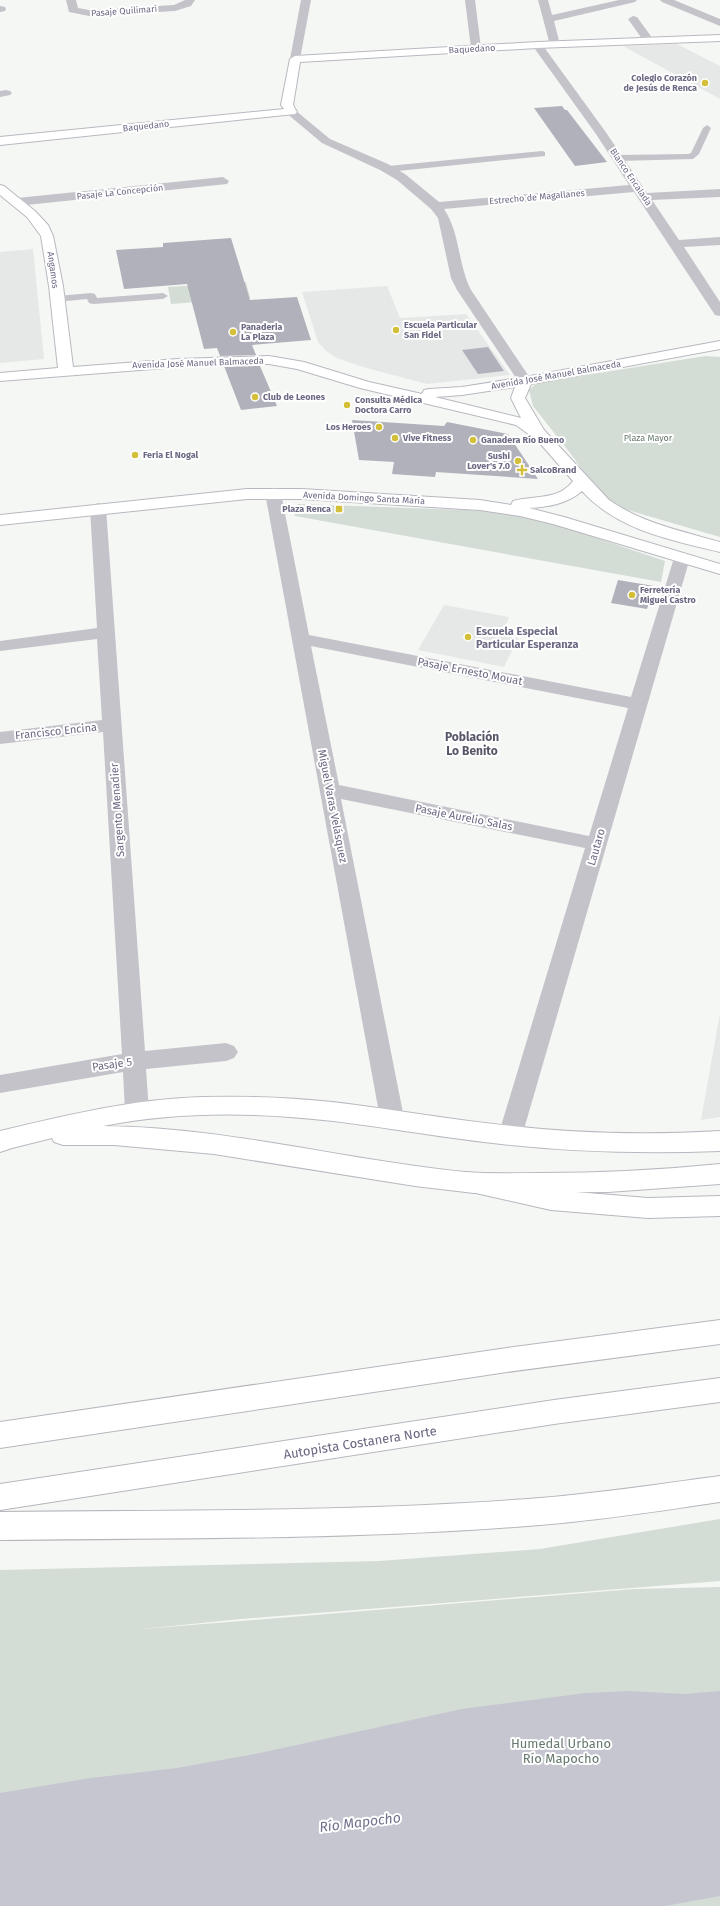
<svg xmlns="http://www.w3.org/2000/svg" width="720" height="1906" viewBox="0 0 720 1906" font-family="'Fira Sans',sans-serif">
<rect width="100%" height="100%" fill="#f5f7f4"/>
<path fill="#e6e8e8" d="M677 44 720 66V99L623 46Z
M33 249 44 359 0 363V252Z
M387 286 400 318 466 314 510 375 427 384 363 367 337 358 326 351 318 342 302 292Z
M444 605 509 617 502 635 518 638 504 667 418 650Z
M720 1013V1117L701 1120Z"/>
<path fill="#d4dcd6" d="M246 282 250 298 171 304 168 287Z
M705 356 720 357V537L614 506 593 487 574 458 533 406 529 390 537 383Z
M299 504 494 511 534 517 665 561 661 582 295 516 291 507Z
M720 1519V1581L241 1619 142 1629 634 1589 720 1587V1906H0V1570L379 1561 540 1549Z"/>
<path fill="#c5c6d0" d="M629 1691 684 1694 720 1691V1896L665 1906H0V1793L91 1778 177 1768 260 1753 462 1709 586 1693Z"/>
<path fill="#b1b1bb" d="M562 106 565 110H567L607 162 575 166 534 108Z
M231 238 250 300 297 297 311 340 252 345 256 355 220 356 217 348 204 349 187 284 124 289 116 250 163 247V243Z
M488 347 504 371 478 374 462 350Z
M224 366H260L277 406 241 410Z
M352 420 444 426 447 422 508 434 538 479 436 472 435 477 392 474 394 462 359 460Z
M618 580 654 586 647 609 611 603Z"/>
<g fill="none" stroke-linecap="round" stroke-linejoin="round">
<g stroke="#b9b8c0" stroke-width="2">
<path id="secondary" d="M720 35V41L537 48 300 62 293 105 297 112 295 114 0 145V137L284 109 281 105 290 59 295 56 537 42Z
M0 185 4 186 35 211 48 225 53 236 63 286 73 367 178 359 269 356 304 362 369 382 422 394 424 390 429 389 462 387 525 377 720 341V349L531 384 525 398 544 430 609 500C642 523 681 531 720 542V552C671 540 617 530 582 491 567 504 548 507 529 508L564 517 720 564V574L553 524 520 516 480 510 302 499H247L0 525V515L247 489H302L480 500 511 505 513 501C534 495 558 501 573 481L538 441 516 425 360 388 297 369 269 364H241L178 367 0 381V373L58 368 49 286 41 236 27 217 0 195ZM515 387 511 398 521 418 435 397 462 395Z
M202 1097C246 1096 289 1097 332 1102 392 1109 452 1120 512 1126 581 1134 650 1135 720 1131V1151C641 1154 563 1152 484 1142 433 1136 383 1127 333 1121 257 1112 178 1111 103 1126 225 1127 344 1160 465 1172 490 1174 515 1173 540 1173 600 1173 660 1170 720 1164V1184L608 1192 474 1193 415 1186 214 1154 114 1145H63L54 1142 52 1138 0 1151V1131C67 1115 133 1099 202 1097Z"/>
</g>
<g stroke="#b7b7bd" stroke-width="2">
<path id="primary" d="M467 1172 551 1190 648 1198 720 1196V1216L648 1218 551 1210 458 1189 455 1182 458 1175Z"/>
</g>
<g stroke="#b7b6bc" stroke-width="2">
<path id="highway" d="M0 1132 10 1134 13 1141 9 1149 0 1152Z
M720 1320V1344L507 1372 0 1448V1422L507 1348Z
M720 1378V1402L554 1424 0 1510V1484L554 1400Z
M720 1476V1502C660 1511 600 1520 540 1525 361 1540 180 1538 0 1540V1512C180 1510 360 1512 540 1498 600 1493 660 1484 720 1476Z"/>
</g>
<path fill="#c4c3ca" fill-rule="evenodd" d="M707 125 711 128 699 154 693 159 618 161 614 158 618 155 688 154 691 153 703 128Z
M542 151 545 152V156L388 172 384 169 388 166Z
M91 293 95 294 97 298 163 293 168 296 163 299 93 304 89 303 87 299 57 302 52 299 57 296Z"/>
<path fill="#c4c3ca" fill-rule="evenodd" d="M66 0H76L78 8 89 10 174 5 185 0H195L191 6 175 11 89 16 69 12Z
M301 0H311L300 59 295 62 290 59Z
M465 0H475L481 48 480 50H472L471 48Z
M538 0H548L552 15 619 0H637L635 2 554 21 560 45 555 48 550 45Z
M660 0H674L720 19V26L662 2Z
M0 6 5 7 6 9 5 11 0 12Z
M633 16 637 17 653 39 654 41 653 43H645L628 19Z
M537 42 541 43 605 131 647 193 720 189V197L652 200 679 240 720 237V245L684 247 720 302V316L715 315 634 192 444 209C460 232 458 265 471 290L532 381 530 384H520L457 290 451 278 438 218 431 209 397 180 380 170 322 143 285 112 291 109 295 110 330 139 388 164 405 174 439 202 629 185 596 134 532 45Z
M6 90 10 91 12 93 10 95 0 97V91Z
M223 177 229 181 227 184 17 206 11 202 17 198Z
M273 488 279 490 281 493 309 635 631 697 674 558 676 554 682 553 688 554 690 558 522 1136 519 1143 510 1146 501 1143 498 1136 585 848 341 799 404 1118 401 1125 392 1127 383 1125 380 1118 265 493 267 490ZM311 646 628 708 589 836 339 785Z
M98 503 104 505 106 508 145 1051 226 1043 234 1046 238 1052 234 1058 226 1061 146 1069 149 1111 145 1118 137 1120 129 1118 125 1111 123 1072 0 1093V1075L122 1054 103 732 0 744V732L102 720 97 639 0 651V641L97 628 90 508 92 505Z"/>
<use href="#secondary" fill="#fff" fill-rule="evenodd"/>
<use href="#primary" fill="#fff" fill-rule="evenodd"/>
<use href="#highway" fill="#fff" fill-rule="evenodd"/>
</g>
<g fill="#d4bf38" stroke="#fff" stroke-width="1.5">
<circle cx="705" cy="83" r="4"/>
<circle cx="396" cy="330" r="4"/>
<circle cx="233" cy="332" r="4"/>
<circle cx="255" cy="397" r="4"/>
<circle cx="347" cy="405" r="4"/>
<circle cx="379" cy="427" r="4"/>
<circle cx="395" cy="438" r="4"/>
<circle cx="473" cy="440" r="4"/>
<circle cx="135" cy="455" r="4"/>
<circle cx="518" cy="461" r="4"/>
<path d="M520 464h4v4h4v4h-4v4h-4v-4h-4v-4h4z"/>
<rect x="335" y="505" width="8" height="8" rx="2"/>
<circle cx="632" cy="595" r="4"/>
<circle cx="468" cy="637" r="4"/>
</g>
<g text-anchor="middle" stroke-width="4" stroke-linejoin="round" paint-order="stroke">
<g font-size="9" fill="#6b6983" stroke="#fff">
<text transform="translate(124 11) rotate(-4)" y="3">Pasaje Quilimarí</text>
<text transform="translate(472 49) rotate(-3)" y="3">Baquedano</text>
<text transform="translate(146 126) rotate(-6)" y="3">Baquedano</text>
<text transform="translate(631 177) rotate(56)" y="3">Blanco Encalada</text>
<text transform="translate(120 192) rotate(-6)" y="3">Pasaje La Concepción</text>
<text transform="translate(537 197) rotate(-5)" y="3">Estrecho de Magallanes</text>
<text transform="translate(53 270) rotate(82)" y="3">Angamos</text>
<text transform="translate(198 363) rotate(-2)" y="3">Avenida José Manuel Balmaceda</text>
<text transform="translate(556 375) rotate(-10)" y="3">Avenida José Manuel Balmaceda</text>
<text transform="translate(364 498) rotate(3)" y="3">Avenida Domingo Santa María</text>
</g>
<g font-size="9" font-weight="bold" fill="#6b6983" stroke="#fff" text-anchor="start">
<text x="697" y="81" text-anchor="end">Colegio Corazón<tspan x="697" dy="10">de Jesús de Renca</tspan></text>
<text x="404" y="328">Escuela Particular<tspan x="404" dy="10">San Fidel</tspan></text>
<text x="241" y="330">Panaderia<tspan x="241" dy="10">La Plaza</tspan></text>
<text x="263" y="400">Club de Leones</text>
<text x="355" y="403">Consulta Médica<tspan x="355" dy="10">Doctora Carro</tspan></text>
<text x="371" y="430" text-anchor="end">Los Heroes</text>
<text x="403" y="441">Vive Fitness</text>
<text x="481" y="443">Ganadera Río Bueno</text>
<text x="143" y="458">Feria El Nogal</text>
<text x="510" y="459" text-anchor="end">Sushi<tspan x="510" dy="10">Lover's 7.0</tspan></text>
<text x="530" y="473">SalcoBrand</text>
<text x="331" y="512" text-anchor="end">Plaza Renca</text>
<text x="640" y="593">Ferretería<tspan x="640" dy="10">Miguel Castro</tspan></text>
</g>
<g font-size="9" fill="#677a6f" stroke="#fff">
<text x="648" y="441">Plaza Mayor</text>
</g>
<g font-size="11" font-weight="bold" fill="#6b6983" stroke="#fff" text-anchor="start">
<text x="476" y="635">Escuela Especial<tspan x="476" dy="13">Particular Esperanza</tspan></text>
</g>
<g font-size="11" fill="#6b6983" stroke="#fff">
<text transform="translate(470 671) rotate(11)" y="4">Pasaje Ernesto Mouat</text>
<text transform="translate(56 731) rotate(-6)" y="4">Francisco Encina</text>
<text transform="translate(333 806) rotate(79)" y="4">Miguel Varas Velásquez</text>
<text transform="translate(117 810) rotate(-94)" y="4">Sargento Menadier</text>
<text transform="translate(464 817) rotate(11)" y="4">Pasaje Aurelio Salas</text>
<text transform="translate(596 847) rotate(-74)" y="4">Lautaro</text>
<text transform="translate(112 1064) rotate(-8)" y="4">Pasaje 5</text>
</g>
<g font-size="12" font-weight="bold" fill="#575668" stroke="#fff">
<text x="472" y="741">Población<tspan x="472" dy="14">Lo Benito</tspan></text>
</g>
<g font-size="13" fill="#6b6983" stroke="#fff">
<text transform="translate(360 1442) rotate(-9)" y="5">Autopista Costanera Norte</text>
</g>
<g font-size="13" fill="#677a6f" stroke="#fff">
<text x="561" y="1748">Humedal Urbano<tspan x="561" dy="15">Río Mapocho</tspan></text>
</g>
<g font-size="14" font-style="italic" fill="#6f718c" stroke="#fff">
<text transform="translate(360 1822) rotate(-7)" y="5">Río Mapocho</text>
</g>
</g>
</svg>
